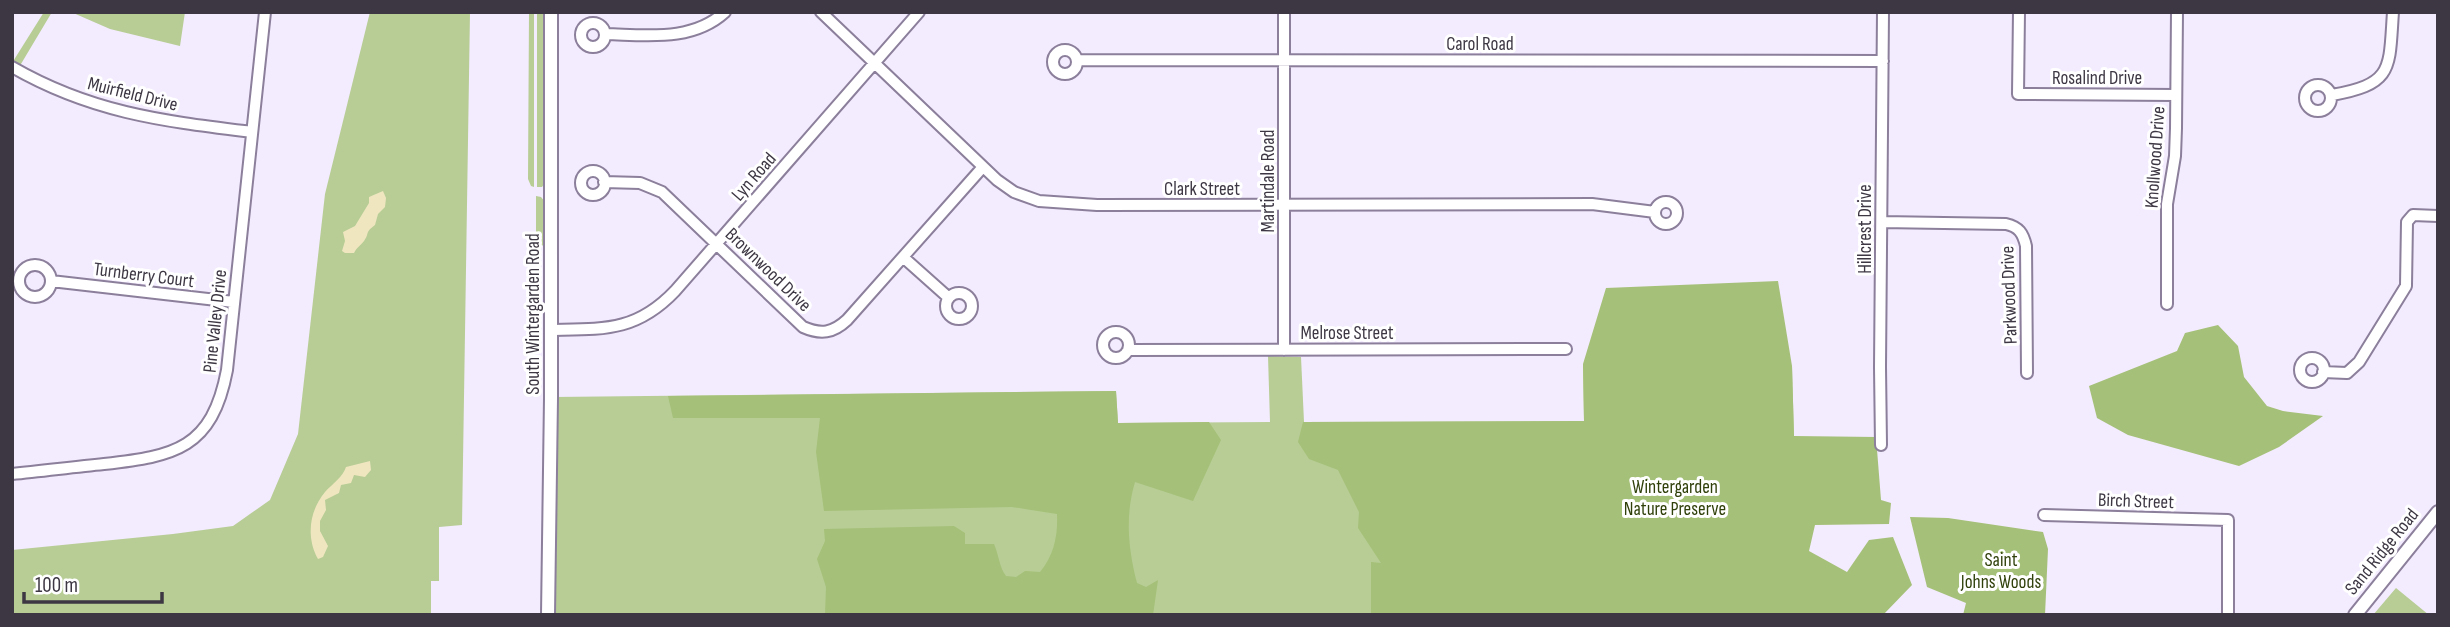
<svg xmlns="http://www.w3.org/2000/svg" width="2450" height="627" viewBox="0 0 2450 627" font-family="'Sofia Sans Condensed',sans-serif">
<rect width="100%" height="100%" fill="#f3ebfe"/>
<path fill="#b7cd95" d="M44 12H52L12 79V63Z
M71 12H185L180 46 110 29Z
M370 12H470L462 525 439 527V581H431V615H12V550L173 534 233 526 270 500 298 434 325 194Z
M529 12H534V187L531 186 528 179Z
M537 12H546L545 183 542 187H537Z
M536 196 541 197 545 202V246L536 244Z
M1268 356 1301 357 1304 422 1584 421 1583 364 1792 366 1794 437H1876L1791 520V615H553L554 397 1116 391 1118 423 1270 422Z
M2396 588 2429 615H2373Z"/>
<path fill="#a5c078" d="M1778 281 1792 366 1794 436 1876 437 1881 500 1891 503 1889 524 1815 525 1809 551 1847 572 1869 540 1893 537 1912 585 1883 615H1371V562L1381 563 1358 528 1359 512 1338 470 1309 459 1298 442 1303 422 1584 421 1583 364 1606 288Z
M2218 325 2238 346 2244 377 2267 406 2283 411 2323 416 2279 447 2239 466 2128 435 2097 418 2089 386 2177 351 2185 333Z
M1116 391 1118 423 1209 422 1221 440 1193 501 1135 482C1125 515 1128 549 1137 583L1146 587 1158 580 1153 615H825L826 587 817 559 825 541 824 529 954 526 965 533V544H994C999 555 999 567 1006 576L1016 577 1025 571 1040 572C1054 555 1058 536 1057 514L1012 507 824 511 816 452 820 418H673L668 396Z
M1910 517 1948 518 2043 532 2048 549 2045 615H1963L1966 603 1927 587Z"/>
<path fill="#efe6c0" d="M383 191 386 198 385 207 378 214 375 225C364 233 370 233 364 241 360 246 357 247 354 253H345L342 251 345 241 343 232 355 226 369 203V197Z
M370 461 371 470 365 477 354 475 351 483 341 485 339 493 325 500 326 510 320 521V531L328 546 323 557 318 559C306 538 309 511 325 492 332 484 343 477 346 467Z"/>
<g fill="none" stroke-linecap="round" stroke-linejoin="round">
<g stroke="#8b7f9b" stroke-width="14">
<path id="minor" d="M821 12 997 180 1014 192 1039 201 1097 205 1592 204 1655 212
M2019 12 2018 94 2176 95
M581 35a12 12 0 1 1 24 0a12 12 0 1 1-24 0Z
M606 34C647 35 692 42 725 12
M1053 62a12 12 0 1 1 24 0a12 12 0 1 1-24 0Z
M1077 60 1883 61
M12 67C92 113 163 121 252 132
M2305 98a13 13 0 1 1 26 0a13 13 0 1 1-26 0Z
M2332 95C2394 84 2389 69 2393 12
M581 183a12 12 0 1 1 24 0a12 12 0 1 1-24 0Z
M604 182 640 183 662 192 803 327C821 335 833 333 847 320L982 168
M1655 213a11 11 0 1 1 22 0a11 11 0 1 1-22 0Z
M1882 222 2006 224C2019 227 2023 233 2026 246L2027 373
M903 257 949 298
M19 281a16 16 0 1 1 32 0a16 16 0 1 1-32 0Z
M51 281 234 302
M946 306a13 13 0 1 1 26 0a13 13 0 1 1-26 0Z
M2167 304V204L2175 156 2176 128 2177 12
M551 330C603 329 636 332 675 291L919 12
M1103 345a13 13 0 1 1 26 0a13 13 0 1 1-26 0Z
M1128 350 1566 349
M1284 350V12
M2300 370a12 12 0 1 1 24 0a12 12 0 1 1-24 0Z
M2323 372 2347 373 2359 362 2406 286 2407 222 2413 215 2438 216
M1881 445 1880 367 1883 12
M12 474C43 471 73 467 104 464 175 456 212 449 227 370L265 12
M2044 515 2228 520V615"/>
</g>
<g stroke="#8b7f9b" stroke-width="16">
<path id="tertiary" d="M548 615 551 398V12
M2355 615 2438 512"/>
</g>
<use href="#minor" stroke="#fff" stroke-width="10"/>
<use href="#tertiary" stroke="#fff" stroke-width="12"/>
</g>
<g text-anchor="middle" stroke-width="6" stroke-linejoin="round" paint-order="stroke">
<g font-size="19" fill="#3d3743" stroke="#fff">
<text x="1480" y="50">Carol Road</text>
<text x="2097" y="84">Rosalind Drive</text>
<text transform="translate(133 93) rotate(14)" y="7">Muirfield Drive</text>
<text transform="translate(2154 157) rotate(-86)" y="7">Knollwood Drive</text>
<text transform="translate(753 176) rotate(-49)" y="7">Lyn Road</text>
<text transform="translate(1267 181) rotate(-90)" y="7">Martindale Road</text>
<text x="1202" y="195">Clark Street</text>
<text transform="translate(1864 229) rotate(-90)" y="7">Hillcrest Drive</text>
<text transform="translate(769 269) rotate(44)" y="7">Brownwood Drive</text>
<text transform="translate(144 274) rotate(7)" y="7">Turnberry Court</text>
<text transform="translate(2008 295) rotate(-92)" y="7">Parkwood Drive</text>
<text transform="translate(532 314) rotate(-90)" y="7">South Wintergarden Road</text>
<text transform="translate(214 321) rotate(-84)" y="7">Pine Valley Drive</text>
<text x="1347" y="339">Melrose Street</text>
<text transform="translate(2136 500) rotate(2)" y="7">Birch Street</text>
<text transform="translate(2381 551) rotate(-51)" y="7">Sand Ridge Road</text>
</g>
<g font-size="19" fill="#30400a" stroke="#fff">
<text x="1675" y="493">Wintergarden<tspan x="1675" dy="22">Nature Preserve</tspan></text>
<text x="2001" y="566">Saint<tspan x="2001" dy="22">Johns Woods</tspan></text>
</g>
</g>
<rect width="2450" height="627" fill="none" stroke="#3d3743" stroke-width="28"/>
<path d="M24 592v10h138v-10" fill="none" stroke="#3d3743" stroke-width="3.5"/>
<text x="35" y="592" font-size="21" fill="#3d3743" stroke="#ffffff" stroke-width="5" paint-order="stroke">100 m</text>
</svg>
